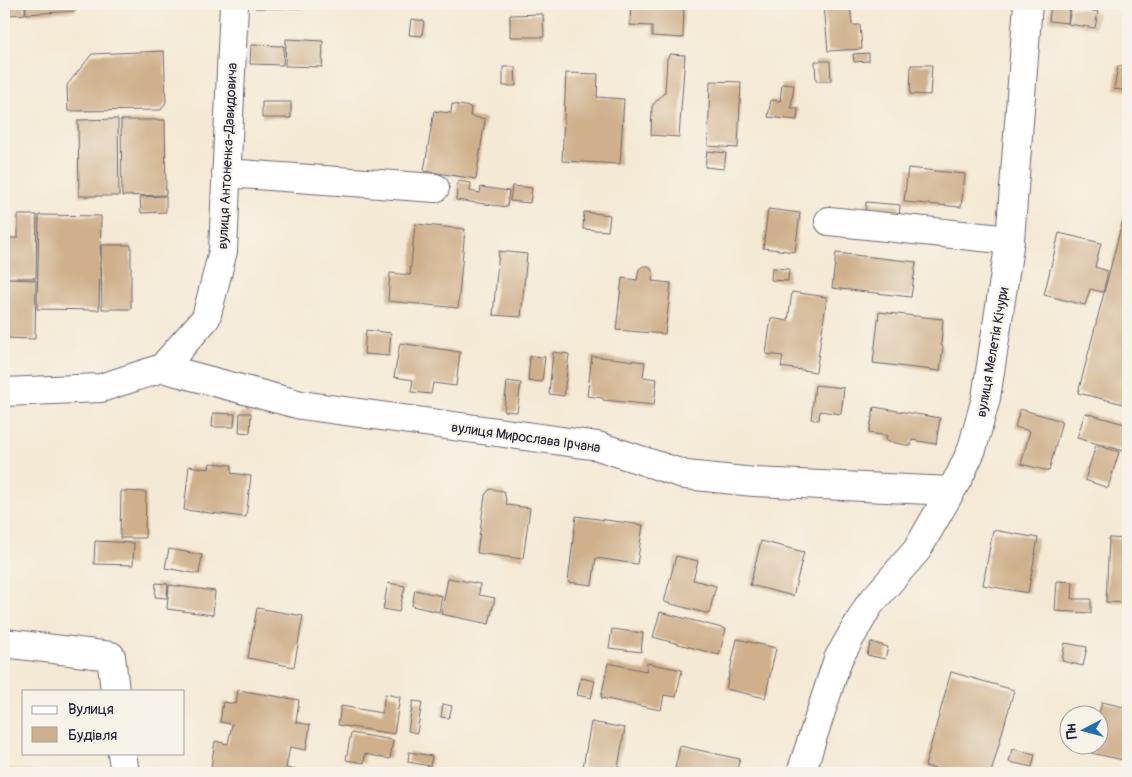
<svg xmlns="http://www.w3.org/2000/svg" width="1132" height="777" viewBox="0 0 1132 777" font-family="Pangolin,sans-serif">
<rect width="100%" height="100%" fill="#f7f3e8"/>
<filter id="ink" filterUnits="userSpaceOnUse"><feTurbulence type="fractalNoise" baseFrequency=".02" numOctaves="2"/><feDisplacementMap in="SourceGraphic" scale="10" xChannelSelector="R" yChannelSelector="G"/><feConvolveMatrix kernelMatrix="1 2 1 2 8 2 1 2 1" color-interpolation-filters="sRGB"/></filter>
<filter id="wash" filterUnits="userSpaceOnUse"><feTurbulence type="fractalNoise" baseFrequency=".0096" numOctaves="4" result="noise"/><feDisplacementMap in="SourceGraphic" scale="20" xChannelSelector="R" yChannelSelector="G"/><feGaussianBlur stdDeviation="1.12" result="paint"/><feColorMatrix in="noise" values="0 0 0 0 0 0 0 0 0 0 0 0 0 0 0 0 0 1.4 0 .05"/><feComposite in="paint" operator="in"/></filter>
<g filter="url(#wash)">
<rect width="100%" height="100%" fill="#f4e9d4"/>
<g id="blocks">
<path fill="#cfb08b" d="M9 4H25V14L10 15Z
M26 4H76V11L26 14Z
M255 4H328V8H255Z
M631 4H684L683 38 652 36V26L630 25Z
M824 4H850L852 25H860L862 49 828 51Z
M1051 4H1070L1068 23 1049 21Z
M1071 7 1098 12 1095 28 1068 24Z
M543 14 544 37H510V15Z
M411 19 424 21 422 36 409 35Z
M286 39 323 41 322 67 285 66Z
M251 45 284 46 283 65 250 64Z
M4 48H6L8 123H4Z
M164 51 166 102 161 110 68 111 67 85 92 54Z
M869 53V61L854 62 853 54Z
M670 54 685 55 679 137 651 135 652 106 665 92 667 59Z
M815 61H830L831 81H816Z
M911 65H932L930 95 910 94Z
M1118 66 1128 67V91L1114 89Z
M503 67H515L516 86H503Z
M566 73 598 74 597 97 624 99 620 164 562 161Z
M710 81 741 82 738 148 708 146Z
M782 84 794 85 791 108H798L797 120 768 117 771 100 780 101Z
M262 102H291V118H262Z
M452 104 471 107 470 116 485 119 476 179 424 171 434 111 451 113Z
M118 119 119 196H79L78 120Z
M121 120H165L166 195 122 196Z
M707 151 726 153 724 169 705 167Z
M908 168 965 174 961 207 904 202Z
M458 181 471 183 470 191 480 193 481 187 509 191 507 207 456 200Z
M512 186 532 188 530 203 510 201Z
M166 196V212L141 213 140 197Z
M866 202 900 205 899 222 865 220Z
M1126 208 1128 209V405L1078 393Z
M768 209 800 213 795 252 763 248Z
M584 212 610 215 608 231 583 229Z
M18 215H37L36 278H6L7 238H18Z
M39 215 101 216 99 310 37 309Z
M415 224 465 229 458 308 388 301 390 273 410 275Z
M1059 233 1101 243 1095 267 1108 271 1103 292 1090 289 1085 305 1044 295Z
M101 245H131V309H102Z
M499 251 527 254 521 317 493 315Z
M836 253 916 262 911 297 832 288Z
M643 266H649L651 269 653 273 652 281 671 283 665 334 616 330 622 278 637 280 639 269Z
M772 268 789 269 788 281 771 280Z
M4 279 36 280 35 339 4 338Z
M792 292 827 297 816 372 781 367 783 356 766 354 771 318 788 321Z
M879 312 943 319 941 345 943 346 940 371 873 363Z
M366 330 391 333 389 356 364 354Z
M400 343 460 352 456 386 433 383 431 394 411 392 413 380 394 377Z
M553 352 569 354 564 396 549 394Z
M530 356 545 357 542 382 528 381Z
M592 356 645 362 643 377 657 379 654 405 603 400V398L587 396Z
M507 381 521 383 517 412 504 411Z
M815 385 844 388 841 414 820 411 819 420 811 419Z
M874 407 940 418 936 444 912 440 911 446 886 441 887 436 869 433Z
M1020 409 1062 421 1049 471 1021 464 1030 431 1015 427Z
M213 413 235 414 234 427H212Z
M240 413H251L250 433 239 432Z
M1085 413 1128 425 1127 452 1077 438Z
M1096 445 1119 452 1108 488 1085 480Z
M210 463 232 465 231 473 251 476 246 517 184 510 189 466 209 469Z
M490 489 504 491 507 505 530 508 523 559 477 553 485 495Z
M121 491 146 492 145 538H120Z
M576 516 643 525 637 564 596 558 592 585 568 582Z
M993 530 1038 538 1028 593 983 585Z
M1109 538 1128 539V603L1106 602Z
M95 541 134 543 133 565 94 564Z
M761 541 804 552 793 596 750 585Z
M169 549 202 555 199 574 165 568Z
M676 556 698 561 693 580 716 586 709 614 664 602Z
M448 578 480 584 479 595 495 598 489 624 441 614Z
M1057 581 1073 582 1072 599H1091V613L1055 611Z
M156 583 168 584 167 598 155 597Z
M388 583 405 586 399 612 383 609Z
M169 585 215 591 213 615 167 609Z
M415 590 442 596 439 612 412 606Z
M257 608 303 616 294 667 248 658Z
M660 612 726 629 719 655 653 637Z
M612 629 643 633 641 652 609 648Z
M737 639 776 648 765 698 726 689Z
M871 642 888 647 885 659 867 655Z
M1065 643 1087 647 1083 666 1062 661Z
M608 663 646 671 647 663 682 670 676 697 664 695 661 710 601 698Z
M951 672 1014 690 991 773H951L925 766Z
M581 678 595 681 591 698 577 695Z
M238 690 299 700 296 722 310 725 306 750 290 747 286 768 311 773H210L215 741 228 744 232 724 220 722 223 702 236 704Z
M385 694 400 697 394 734 338 725 341 706 382 713Z
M413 701 422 702 417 733 408 731Z
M1102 702 1128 708V761L1091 753 1093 744H1100L1099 714Z
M443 704 452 706 449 718 441 717Z
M591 722 625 728 617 773 583 767Z
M351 733 393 740 390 759 365 754 364 763 346 760Z
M680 746 740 759 736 773H674Z
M1012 749 1035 754 1032 767 1009 762Z
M409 752 432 756 430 766 408 762Z
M4 768 43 772V773H4Z
M350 768 373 772 372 773H349Z"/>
</g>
</g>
<g filter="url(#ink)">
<use href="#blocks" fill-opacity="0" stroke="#6c6871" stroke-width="1"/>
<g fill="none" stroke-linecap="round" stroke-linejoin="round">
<g stroke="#6c6871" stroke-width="30">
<path id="minor" d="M226 173 435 188
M829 221 1010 240
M162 368 301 405 598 446 686 475 754 482 951 491
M4 392 101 388 162 368 206 318 223 251 234 4
M4 643 111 656 115 691
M122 753 125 773
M801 773 838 659 869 605 917 550 960 475 972 449 986 398 1010 240 1028 4"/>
</g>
<use href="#minor" stroke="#fff" stroke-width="28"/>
</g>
</g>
<g text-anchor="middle" stroke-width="4" stroke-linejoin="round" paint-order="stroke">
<g font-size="14" fill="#22223b" stroke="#f7f3e8">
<text transform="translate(227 156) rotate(-87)" y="5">вулиця Антоненка-Давидовича</text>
<text transform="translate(992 352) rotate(-80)" y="5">вулиця Мелетія Кічури</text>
<text transform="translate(526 437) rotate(8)" y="5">вулиця Мирослава Ірчана</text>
</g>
</g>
<rect width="1132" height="777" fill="none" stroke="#f7f3e8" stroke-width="20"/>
<rect x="22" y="690" width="162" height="65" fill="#f7f3e8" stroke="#a29fa3"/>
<rect x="32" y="706" width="25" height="8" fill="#ffffff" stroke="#a29fa3"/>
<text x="68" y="714" font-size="15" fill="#22223b">Вулиця</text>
<rect x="32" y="727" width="25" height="15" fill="#cfb08b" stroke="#a29fa3"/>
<text x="68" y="740" font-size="15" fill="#22223b">Будівля</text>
<g transform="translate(1084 730) rotate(264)"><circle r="24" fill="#f7f3e8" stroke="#a29fa3"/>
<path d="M0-4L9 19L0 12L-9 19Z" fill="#1f6fb2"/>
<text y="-8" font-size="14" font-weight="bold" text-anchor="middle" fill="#22223b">Пн</text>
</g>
</svg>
